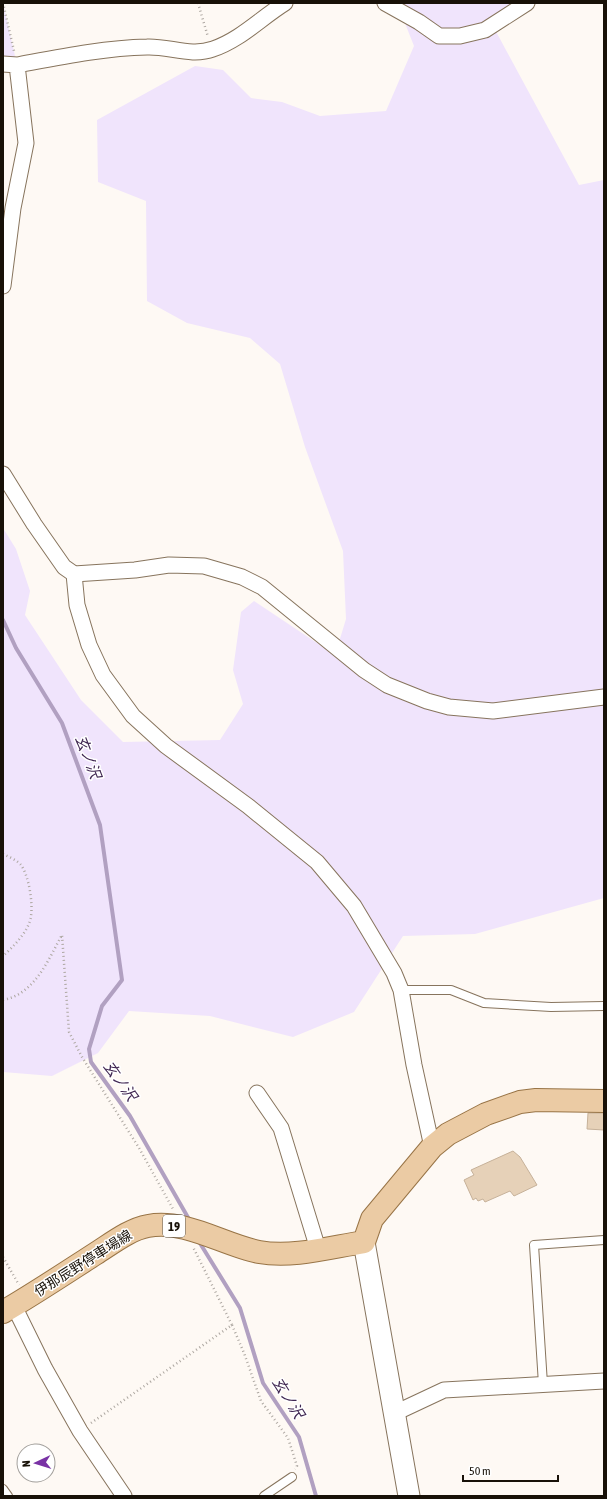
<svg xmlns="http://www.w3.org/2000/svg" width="607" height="1499" viewBox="0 0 607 1499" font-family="'Asap Condensed','Noto Sans JP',sans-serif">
<rect width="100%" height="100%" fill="#fef9f4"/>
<path fill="#f0e4fc" d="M3 3 17 65 3 64Z
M397 3H527L493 26 579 185 604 180V898L475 934 403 936 354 1012 293 1037 210 1016 129 1011 98 1053 52 1076 3 1072V528L16 549 30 591 25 615 81 700 123 742 220 740 243 704 233 670 241 612 254 601 335 655 346 619 343 551 305 447 280 364 250 338 187 323 147 301 146 201 98 182 97 120 195 66 223 70 251 98 282 102 320 116 386 111 414 46Z"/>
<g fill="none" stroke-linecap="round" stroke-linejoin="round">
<path stroke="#b1a0c1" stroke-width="4" d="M3 620 16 648 62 723 100 825 122 980 102 1006 89 1049 91 1062 130 1116 190 1221
M198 1240 240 1308 263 1383 299 1437 316 1496"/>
</g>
<path fill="#e6d1b8" stroke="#c6b199" d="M588 1113H604V1130L587 1129Z
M513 1151 520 1157 537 1185 514 1196 510 1191 485 1202 483 1199 478 1201 476 1198 473 1200 464 1180 474 1175 471 1170Z"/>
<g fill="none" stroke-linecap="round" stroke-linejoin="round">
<g stroke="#87745d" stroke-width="10">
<path id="lane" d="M401 990H451L484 1003 551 1007 604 1006
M543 1384 534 1245 604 1240
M3 1489 8 1496
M264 1496 292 1477"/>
</g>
<g stroke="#87745d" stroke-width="17">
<path id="street" d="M385 3 419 22 439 36H460L485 30 527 3
M3 64 17 65C60 57 103 48 147 47 169 46 191 57 213 49 240 40 261 18 285 3
M3 286 13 208 26 143 17 65
M3 474 34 524 64 567 74 574 135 570 169 565 204 566 242 577 262 587 364 670 387 685 427 701 449 707 493 711 604 697
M74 574 77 605 89 645 103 675 133 716 166 746 248 806 317 862 354 906 394 973 401 990 414 1065 432 1147
M257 1093 281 1128 318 1249
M14 1306 45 1369 80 1431 124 1496
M395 1413 444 1390 604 1381"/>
</g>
<g stroke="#87745d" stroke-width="23">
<path id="secondary" d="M364 1242 409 1496"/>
</g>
<g stroke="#987446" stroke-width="24">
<path id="primary" d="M3 1312C34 1294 64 1274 95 1254 111 1244 130 1229 148 1226 186 1219 223 1245 259 1252 293 1258 331 1247 364 1242L372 1219 432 1147 448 1134 486 1114 520 1102 536 1100 604 1101"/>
</g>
<path stroke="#aea8a2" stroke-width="2.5" stroke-dasharray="1 3" stroke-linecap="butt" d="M3 3 14 51
M198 3 208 37
M3 854C9 857 17 860 21 865 29 876 33 903 31 916 29 931 14 946 3 956
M3 1000C35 994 48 960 62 935L69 1032 82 1057 139 1148 173 1209
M3 1257 19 1285
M232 1325 244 1353 261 1401 288 1438 297 1466 295 1469
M91 1423 232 1325 193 1247"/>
<use href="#lane" stroke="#fff" stroke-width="8"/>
<use href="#street" stroke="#fff" stroke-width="15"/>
<use href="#secondary" stroke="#fff" stroke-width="21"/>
<use href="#primary" stroke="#ebcba4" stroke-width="22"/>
</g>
<g text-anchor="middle" stroke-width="3" stroke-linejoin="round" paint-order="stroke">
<rect fill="#fff" stroke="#5d5852" stroke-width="1" x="163" y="1215" width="22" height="22" rx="3"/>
<g font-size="13" font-weight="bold" fill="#181108">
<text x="174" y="1231">19</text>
</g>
<g font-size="14" fill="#181108" stroke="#fff">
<text transform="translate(83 1263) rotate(-32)" y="5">伊那辰野停車場線</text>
</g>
<g font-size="15" font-style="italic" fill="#402752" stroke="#fff">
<text transform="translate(88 757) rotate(69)" y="5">玄ノ沢</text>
<text transform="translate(120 1081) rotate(54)" y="5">玄ノ沢</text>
<text transform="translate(288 1398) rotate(58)" y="5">玄ノ沢</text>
</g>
</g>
<rect width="607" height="1499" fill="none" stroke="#181108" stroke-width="8"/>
<g transform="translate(36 1463) rotate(266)"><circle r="19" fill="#ffffff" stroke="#a3a09c"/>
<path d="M0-3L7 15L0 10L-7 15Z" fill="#7932a5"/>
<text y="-6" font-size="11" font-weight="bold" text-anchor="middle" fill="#181108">N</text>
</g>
<path d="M463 1475v6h95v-6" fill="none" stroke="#181108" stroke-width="2"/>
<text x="469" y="1475" font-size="12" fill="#181108" stroke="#ffffff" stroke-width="3" paint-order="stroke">50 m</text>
</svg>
